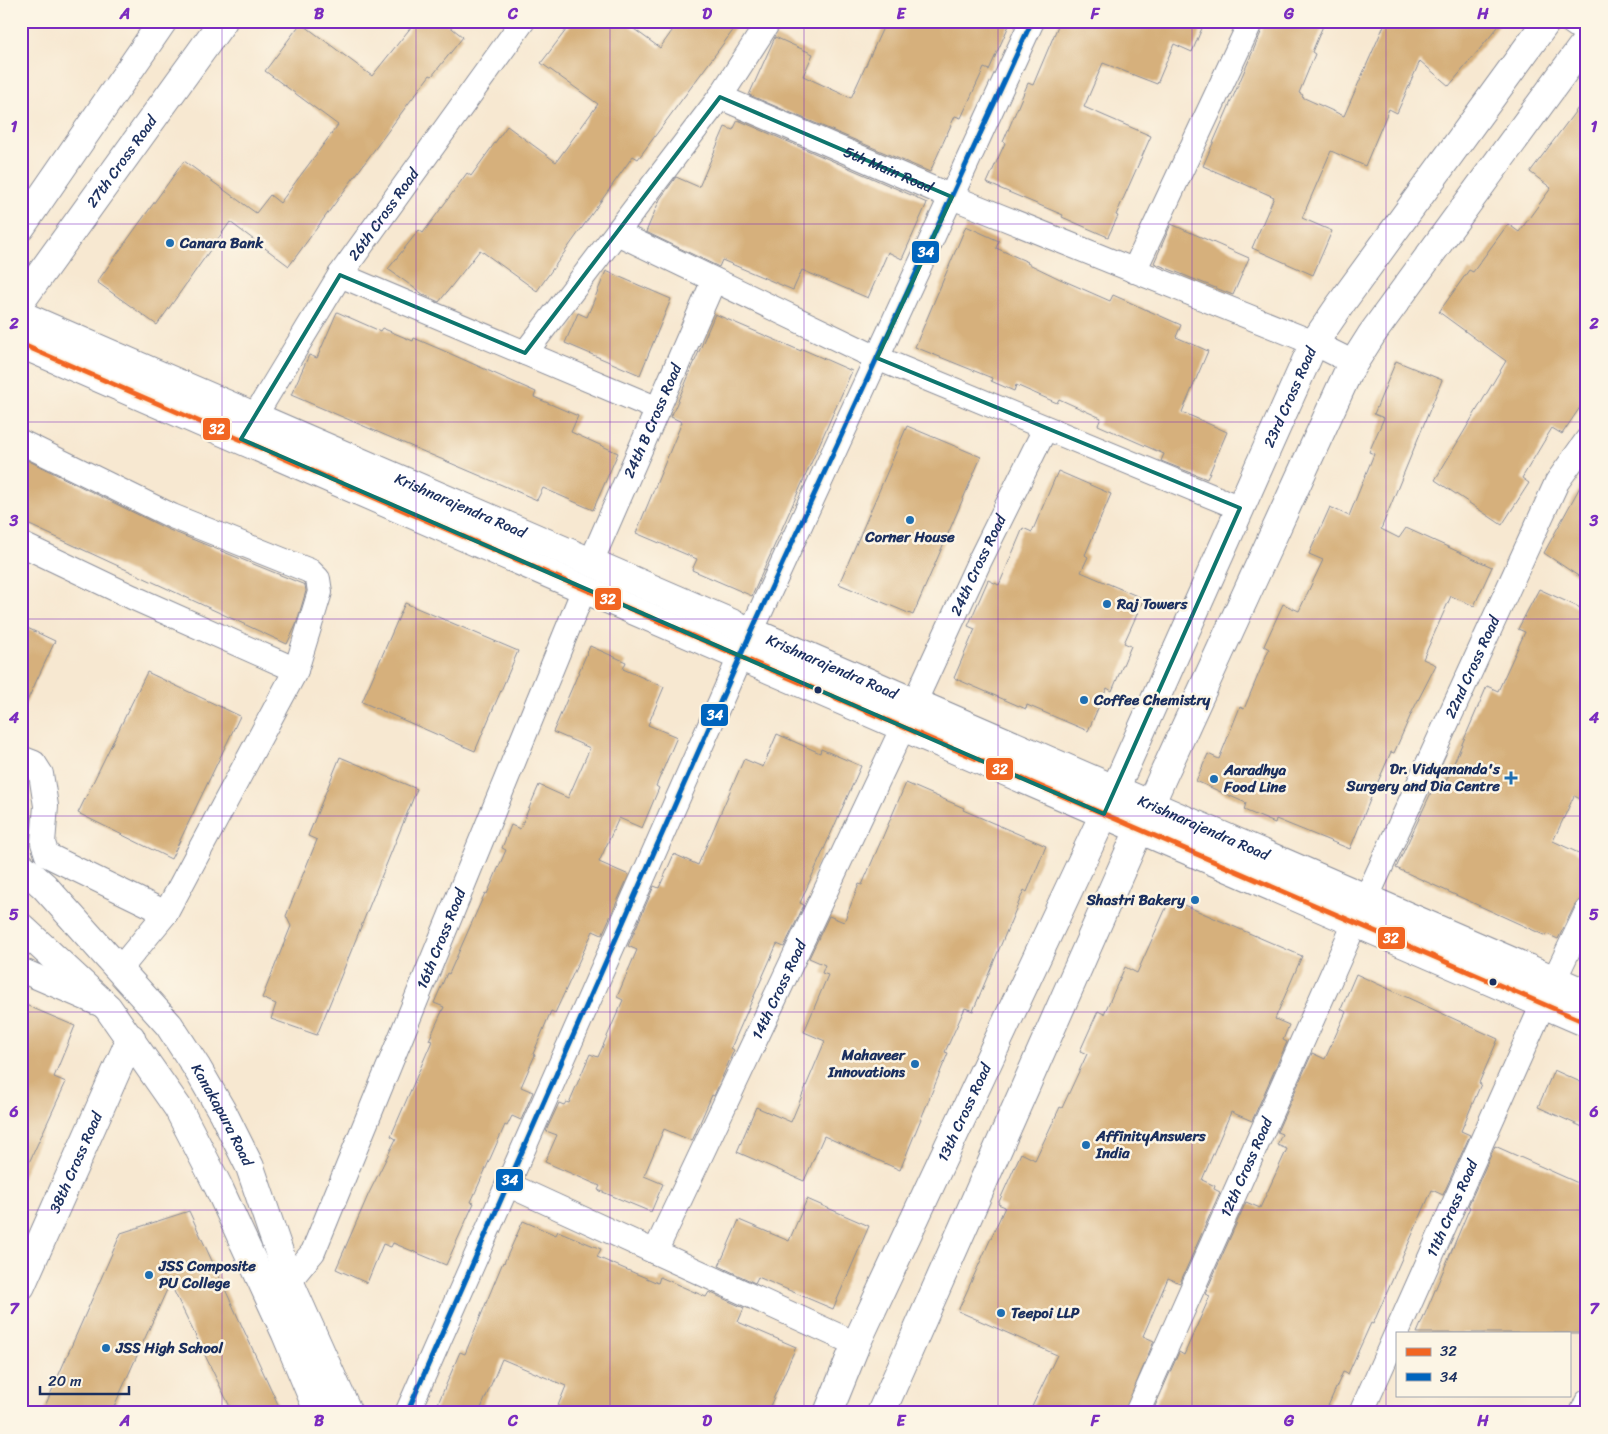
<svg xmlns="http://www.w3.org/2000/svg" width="1608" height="1434" viewBox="0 0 1608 1434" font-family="Sriracha,sans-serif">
<rect width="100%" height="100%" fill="#fcf5e5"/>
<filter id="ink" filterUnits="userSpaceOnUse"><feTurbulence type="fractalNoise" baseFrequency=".02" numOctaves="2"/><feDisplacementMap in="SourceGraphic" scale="10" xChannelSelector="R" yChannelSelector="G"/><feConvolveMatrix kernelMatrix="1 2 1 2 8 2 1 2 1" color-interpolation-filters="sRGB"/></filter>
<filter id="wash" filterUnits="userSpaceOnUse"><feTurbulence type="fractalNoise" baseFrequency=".0096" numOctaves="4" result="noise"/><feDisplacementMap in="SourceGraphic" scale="20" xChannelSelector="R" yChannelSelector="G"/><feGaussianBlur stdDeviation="1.12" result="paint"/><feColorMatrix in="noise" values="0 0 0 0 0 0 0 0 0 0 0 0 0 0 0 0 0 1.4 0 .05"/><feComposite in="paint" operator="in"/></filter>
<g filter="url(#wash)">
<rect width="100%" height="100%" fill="#f7e8d1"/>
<g id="blocks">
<path fill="#d6b07b" d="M416 21H443L463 37 432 76 430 75 405 108 289 266 230 222 157 325 97 282 184 161 256 213 270 195 280 203 338 125 265 71 301 23 372 76Z
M573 21H623L660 48 679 21H740L638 159 633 156 537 291 480 250 439 302 424 295 388 269 419 230 423 233 467 173 471 176 507 126 556 162 598 104 541 63Z
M886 21H1011L989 70 984 68 961 118 955 116 930 172 749 95 775 37 813 54 803 76 851 98Z
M1060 21H1205L1192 52 1174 44 1157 84 1103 63 1084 107 1151 136 1116 215 1118 216 1108 237 1062 217 1063 215 987 183 1005 143 1003 142 1028 83 1033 85Z
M1266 21H1325L1312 52 1315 54 1299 93 1303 95 1302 97 1344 116 1386 21H1503L1449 86 1420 61 1397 113 1389 109 1365 166 1331 151 1302 218 1332 231 1313 275 1252 248 1274 197 1203 166Z
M1587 96V397L1562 434 1552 428 1522 478 1529 483 1502 525 1435 480 1506 361 1439 312 1469 270 1473 272 1508 224 1519 232 1551 188 1530 172Z
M738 120 918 198V199L927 203 902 259 888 252 868 298 802 270 793 290 722 260 719 267 646 232 660 199 676 177 699 187 725 127 733 130Z
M1171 224 1249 258 1233 295 1154 263Z
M966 226 999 241 996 248 1028 262 1027 263 1060 279 1110 301 1113 295 1181 325 1176 337 1208 351 1182 412 1227 432 1207 479 1161 461 1164 454 1098 425 1101 418 1059 399 1057 403 1016 385 1014 391 991 381 992 378 915 347Z
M606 271 671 299 640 375 565 343 578 313 587 317Z
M337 312 380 331 382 328 413 341 414 338 442 350 536 392 534 397 578 416 571 432 618 453 593 510 543 488 537 500 291 395 309 355 317 358Z
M715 314 801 351 802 349 852 371 752 596 692 570 697 559 636 533 682 422 671 417Z
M1396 361 1442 380 1381 529 1399 538 1406 528 1492 567 1474 606 1451 596 1423 659 1436 665 1412 712 1394 753 1391 752 1370 800 1350 849 1276 819 1275 823 1244 810 1246 803 1196 781 1208 754 1219 759 1240 707 1244 709 1269 649 1264 646 1283 604 1299 611 1323 560 1309 554 1330 507 1349 516 1374 454 1369 452 1384 418 1374 414Z
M907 426 981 457 913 615 839 584Z
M27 460 167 529 305 585 306 591 296 625 287 644 21 521V474Z
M1058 471 1111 494 1085 555 1088 557 1081 572 1144 599 1124 643 1131 646 1112 691 1107 688 1088 731 1027 705 1026 709 954 678 975 629 968 626 988 580 999 585 1023 528 1032 532Z
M1587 474V582L1544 553Z
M1539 589 1587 611V802L1574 796 1553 841 1587 857V897L1580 899 1575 905 1558 939 1547 934 1546 936 1396 868 1436 782 1444 786 1487 686 1498 691 1525 632 1518 629Z
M405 603 518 651 475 751 362 702Z
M21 625 55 641 21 714Z
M590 646 626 662 623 669 664 687 648 725 677 737 656 786 659 788 642 828 619 818 599 862 629 875 602 935 593 931 555 1013 551 1011 533 1054 535 1055 521 1087 533 1092 521 1120 512 1116 507 1126 505 1125 471 1202 474 1203 446 1265 393 1243 391 1247 383 1244 367 1283 336 1269 369 1193 396 1139 391 1136 432 1041 429 1040 444 1007 434 1003 447 973 449 974 485 893 487 894 506 850 502 848 511 825 520 829 539 785 568 798 590 748 553 732Z
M147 672 240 716 171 859 78 813Z
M777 734 820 753 821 749 861 766 800 903 804 905 784 947 777 944 731 1048 734 1050 718 1087 714 1096 712 1095 692 1141 664 1129 644 1176 663 1184 651 1212 598 1190 600 1186 545 1162 557 1135 546 1131 559 1103 564 1105 566 1102 569 1103 590 1054 598 1057 623 1000 617 997 637 950 628 946 654 886 659 888 674 854 698 865 744 759 763 767Z
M340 757 417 789 317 1035 271 1019 276 1004 262 998 291 926 286 916 317 840 308 836Z
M906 783 964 808 963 810 1046 846 1027 892 1024 890 973 1011 965 1008 945 1052 948 1053 900 1170 824 1136 804 1181 737 1152 756 1107 791 1122 825 1041 804 1032 828 975 822 973 825 965 809 958 829 916 844 922 859 884 862 885Z
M1170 899 1302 956 1275 1019 1289 1025 1283 1040 1287 1042 1252 1121 1231 1112 1202 1180 1215 1186 1214 1189 1220 1192 1180 1283 1168 1278 1143 1336 1154 1341 1124 1413H1029L1057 1355 958 1311 1005 1207 998 1204 1021 1153 1035 1160 1060 1107 1062 1108 1087 1054 1080 1051 1098 1011 1104 1014 1125 967 1137 973Z
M1356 974 1498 1039 1479 1083 1481 1084 1461 1131 1470 1135 1443 1195 1432 1190 1373 1324 1371 1323 1348 1374 1343 1372 1325 1413H1152L1179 1352 1184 1355 1210 1296 1205 1294 1246 1202 1260 1208 1287 1149 1277 1145 1282 1134 1277 1132 1312 1053 1325 1059 1346 1012 1341 1009Z
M21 1003 75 1026 54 1077 66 1082 21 1180Z
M1554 1070 1587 1085V1129L1538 1107Z
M1495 1146 1587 1187V1322L1582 1333H1417L1470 1207 1468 1206Z
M807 1199 869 1226 833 1309 758 1277 755 1283 719 1266 739 1220 789 1241Z
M189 1211 282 1413H233L170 1283 111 1413H42L121 1233Z
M523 1221 556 1235 558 1231 601 1249 597 1257 658 1283 660 1277 706 1297 709 1292 744 1308 738 1322 796 1347 767 1413H555L566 1386 502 1359 479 1413H434L460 1352 465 1354 503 1262 504 1263Z"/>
</g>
</g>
<g filter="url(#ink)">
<use href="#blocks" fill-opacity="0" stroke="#898c98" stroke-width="1"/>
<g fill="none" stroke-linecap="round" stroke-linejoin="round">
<g stroke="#898c98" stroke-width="26">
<g id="minor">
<path d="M1570 21 1587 33"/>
<path d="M720 97 769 21"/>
<path d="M617 233 877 358 1240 508"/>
<path d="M1134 271 1251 21"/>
<path d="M340 275 658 409"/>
<path id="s1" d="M525 353 720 97 952 197 1314 343 1354 363"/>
<path id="s2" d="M245 432 340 275 523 21"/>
<path d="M21 442 172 516 310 571 318 579 320 592 296 670 166 913 119 970"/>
<path d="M21 544 132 597 296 670"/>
<path id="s3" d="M591 562 714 280"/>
<path id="s4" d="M914 703 979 562 1045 429"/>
<path d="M21 758 34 763 41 774 46 806 43 843 47 855 166 913"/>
<path id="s5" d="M1366 899 1557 482 1587 440"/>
<path d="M21 970 97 1003"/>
<path d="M1554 980 1587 911"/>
<path d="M509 1185 856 1344"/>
<path id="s6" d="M655 1252 903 727"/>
<path id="s7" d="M289 1281 313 1252 584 589"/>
<path d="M407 1413 751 632 1032 21"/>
<path id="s8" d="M1137 1413 1355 923"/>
<path id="s9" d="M1361 1413 1543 1004"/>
<path d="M1582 1413 1587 1402"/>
</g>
</g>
<g stroke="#898c98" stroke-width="30">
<g id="tertiary">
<path id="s10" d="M21 1286 131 1038"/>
</g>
</g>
<g stroke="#898c98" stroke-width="30">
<g id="secondary">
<path d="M21 227 163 21"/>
<path id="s11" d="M21 301 223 21"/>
<path id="s12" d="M21 315 1587 994"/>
<path d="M21 344 584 589 1587 1023"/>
<path id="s13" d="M828 1413 856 1344 1104 814 1314 343 1340 305 1547 21"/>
<path d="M881 1413 1162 778 1348 372 1372 334 1587 40"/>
</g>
</g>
<g stroke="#898c98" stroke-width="30">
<g id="primary">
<path id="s14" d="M21 866 44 886 169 1025 197 1068 223 1113 250 1167 289 1281 348 1413"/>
<path d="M21 927 108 1008 178 1108 218 1186 286 1334 319 1413"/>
</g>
</g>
<use href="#minor" stroke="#fff" stroke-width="24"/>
<use href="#tertiary" stroke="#fff" stroke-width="28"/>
<use href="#secondary" stroke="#fff" stroke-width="28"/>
<use href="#primary" stroke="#fff" stroke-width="28"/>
<g stroke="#fcf5e5" stroke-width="9">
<path id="bus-1" d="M21 344 584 589 1587 1023"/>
</g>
<g stroke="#fcf5e5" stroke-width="9">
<path id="bus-2" d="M407 1413 751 632 1032 21"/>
</g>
<use href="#bus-1" stroke="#f26522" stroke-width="5"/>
<use href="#bus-2" stroke="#0065bd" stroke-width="5"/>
</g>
</g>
<path fill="none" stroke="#0f766e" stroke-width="4" stroke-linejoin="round" d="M720 97 952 197 877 358 1240 508 1104 814 241 439 340 275 525 353Z"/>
<path fill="none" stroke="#7b2cbf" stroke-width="1" stroke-opacity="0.55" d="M222 21V1413M416 21V1413M610 21V1413M804 21V1413M998 21V1413M1192 21V1413M1386 21V1413M21 224H1587M21 422H1587M21 619H1587M21 816H1587M21 1012H1587M21 1210H1587"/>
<g fill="#1f6fb2" stroke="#fcf5e5" stroke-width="2">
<circle cx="170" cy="243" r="5"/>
<circle cx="910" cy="520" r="5"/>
<circle cx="1107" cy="604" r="5"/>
<circle cx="1084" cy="700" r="5"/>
<path d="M1508.5 770.5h5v5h5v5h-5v5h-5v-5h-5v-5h5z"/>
<circle cx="1214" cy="779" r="5"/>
<circle cx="1195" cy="900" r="5"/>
<circle cx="915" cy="1064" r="5"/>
<circle cx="1086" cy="1145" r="5"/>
<circle cx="149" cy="1275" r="5"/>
<circle cx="1001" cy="1313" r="5"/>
<circle cx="106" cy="1348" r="5"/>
</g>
<g fill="#1b2f5e" stroke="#fcf5e5" stroke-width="2">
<circle cx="818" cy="690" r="4.5"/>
<circle cx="1493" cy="982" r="4.5"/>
</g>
<g text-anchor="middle" stroke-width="5" stroke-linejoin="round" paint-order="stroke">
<g font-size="15" fill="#1b2f5e" stroke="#fcf5e5">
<text dy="5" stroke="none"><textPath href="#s11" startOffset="172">27th Cross Road</textPath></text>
<text dy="5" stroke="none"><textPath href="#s1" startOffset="505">5th Main Road</textPath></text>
<text dy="5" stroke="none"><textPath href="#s2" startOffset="258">26th Cross Road</textPath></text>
<text dy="5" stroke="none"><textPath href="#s13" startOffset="1116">23rd Cross Road</textPath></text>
<text dy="5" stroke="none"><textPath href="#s3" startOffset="154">24th B Cross Road</textPath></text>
<text dy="5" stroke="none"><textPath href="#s12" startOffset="479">Krishnarajendra Road</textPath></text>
<text dy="5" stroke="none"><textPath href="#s4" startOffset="152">24th Cross Road</textPath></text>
<text dy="5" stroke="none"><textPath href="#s12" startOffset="884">Krishnarajendra Road</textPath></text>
<text dy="5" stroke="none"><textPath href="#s5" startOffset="255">22nd Cross Road</textPath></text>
<text dy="5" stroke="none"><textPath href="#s12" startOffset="1289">Krishnarajendra Road</textPath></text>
<text dy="5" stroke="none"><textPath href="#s7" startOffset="376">16th Cross Road</textPath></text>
<text dy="5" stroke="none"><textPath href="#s6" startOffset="290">14th Cross Road</textPath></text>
<text dy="5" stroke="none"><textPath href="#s13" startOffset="330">13th Cross Road</textPath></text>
<text dy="5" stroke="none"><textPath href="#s14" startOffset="322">Kanakapura Road</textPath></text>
<text dy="5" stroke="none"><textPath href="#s10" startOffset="135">38th Cross Road</textPath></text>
<text dy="5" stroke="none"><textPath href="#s8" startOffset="269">12th Cross Road</textPath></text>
<text dy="5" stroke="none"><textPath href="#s9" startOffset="224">11th Cross Road</textPath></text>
</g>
<g font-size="15" font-weight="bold" fill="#1b2f5e" stroke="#fcf5e5" text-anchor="start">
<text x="180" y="248">Canara Bank</text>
<text x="910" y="542" text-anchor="middle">Corner House</text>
<text x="1117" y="609">Raj Towers</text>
<text x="1094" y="705">Coffee Chemistry</text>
<text x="1500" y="774" text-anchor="end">Dr. Vidyananda's<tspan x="1500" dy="17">Surgery and Dia Centre</tspan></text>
<text x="1224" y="775">Aaradhya<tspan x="1224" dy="17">Food Line</tspan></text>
<text x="1185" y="905" text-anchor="end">Shastri Bakery</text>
<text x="905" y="1060" text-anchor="end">Mahaveer<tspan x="905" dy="17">Innovations</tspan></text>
<text x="1096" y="1141">AffinityAnswers<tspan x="1096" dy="17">India</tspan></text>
<text x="159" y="1271">JSS Composite<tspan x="159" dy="17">PU College</tspan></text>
<text x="1011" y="1318">Teepoi LLP</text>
<text x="116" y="1353">JSS High School</text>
</g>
</g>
<g stroke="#fcf5e5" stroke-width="2">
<rect x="911" y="240" width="29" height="24" rx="5" fill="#0065bd"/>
<rect x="202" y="417" width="29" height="24" rx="5" fill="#f26522"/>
<rect x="594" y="587" width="28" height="24" rx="5" fill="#f26522"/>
<rect x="700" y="703" width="29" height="24" rx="5" fill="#0065bd"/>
<rect x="985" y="757" width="29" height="24" rx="5" fill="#f26522"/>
<rect x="1377" y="926" width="29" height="24" rx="5" fill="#f26522"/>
<rect x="495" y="1168" width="29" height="24" rx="5" fill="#0065bd"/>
</g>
<g font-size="14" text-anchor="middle" font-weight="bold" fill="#fff">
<text x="926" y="257">34</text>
<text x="217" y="434">32</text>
<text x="608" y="604">32</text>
<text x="715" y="720">34</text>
<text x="1000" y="774">32</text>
<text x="1391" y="943">32</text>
<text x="510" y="1185">34</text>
</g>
<rect width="1608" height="1434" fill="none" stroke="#fcf5e5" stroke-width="55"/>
<rect x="1396" y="1332" width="175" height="65" fill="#fcf5e5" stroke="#a2a6af"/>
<rect x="1406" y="1348" width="25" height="8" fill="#f26522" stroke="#a2a6af"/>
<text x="1440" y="1356" font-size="15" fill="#1b2f5e">32</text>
<rect x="1406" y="1373" width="25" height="8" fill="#0065bd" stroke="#a2a6af"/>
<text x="1440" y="1382" font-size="15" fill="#1b2f5e">34</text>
<path d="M40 1386v8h89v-8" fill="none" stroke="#1b2f5e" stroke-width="2.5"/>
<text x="48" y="1386" font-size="15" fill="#1b2f5e" stroke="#fcf5e5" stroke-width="4" paint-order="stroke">20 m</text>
<rect x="28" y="28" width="1552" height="1378" fill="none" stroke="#7b2cbf" stroke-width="2"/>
<g font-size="16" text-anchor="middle" font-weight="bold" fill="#7b2cbf">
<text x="125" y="19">A</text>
<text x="319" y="19">B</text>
<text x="513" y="19">C</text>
<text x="707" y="19">D</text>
<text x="901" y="19">E</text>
<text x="1095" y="19">F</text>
<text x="1289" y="19">G</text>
<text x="1483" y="19">H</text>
<text x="14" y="132">1</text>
<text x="1594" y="132">1</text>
<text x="14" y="329">2</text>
<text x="1594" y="329">2</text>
<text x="14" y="526">3</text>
<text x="1594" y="526">3</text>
<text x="14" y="723">4</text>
<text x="1594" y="723">4</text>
<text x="14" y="920">5</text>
<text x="1594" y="920">5</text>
<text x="14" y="1117">6</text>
<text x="1594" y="1117">6</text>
<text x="14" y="1314">7</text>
<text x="1594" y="1314">7</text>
<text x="125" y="1426">A</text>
<text x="319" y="1426">B</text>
<text x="513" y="1426">C</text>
<text x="707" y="1426">D</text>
<text x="901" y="1426">E</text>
<text x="1095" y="1426">F</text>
<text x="1289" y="1426">G</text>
<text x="1483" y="1426">H</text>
</g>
</svg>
